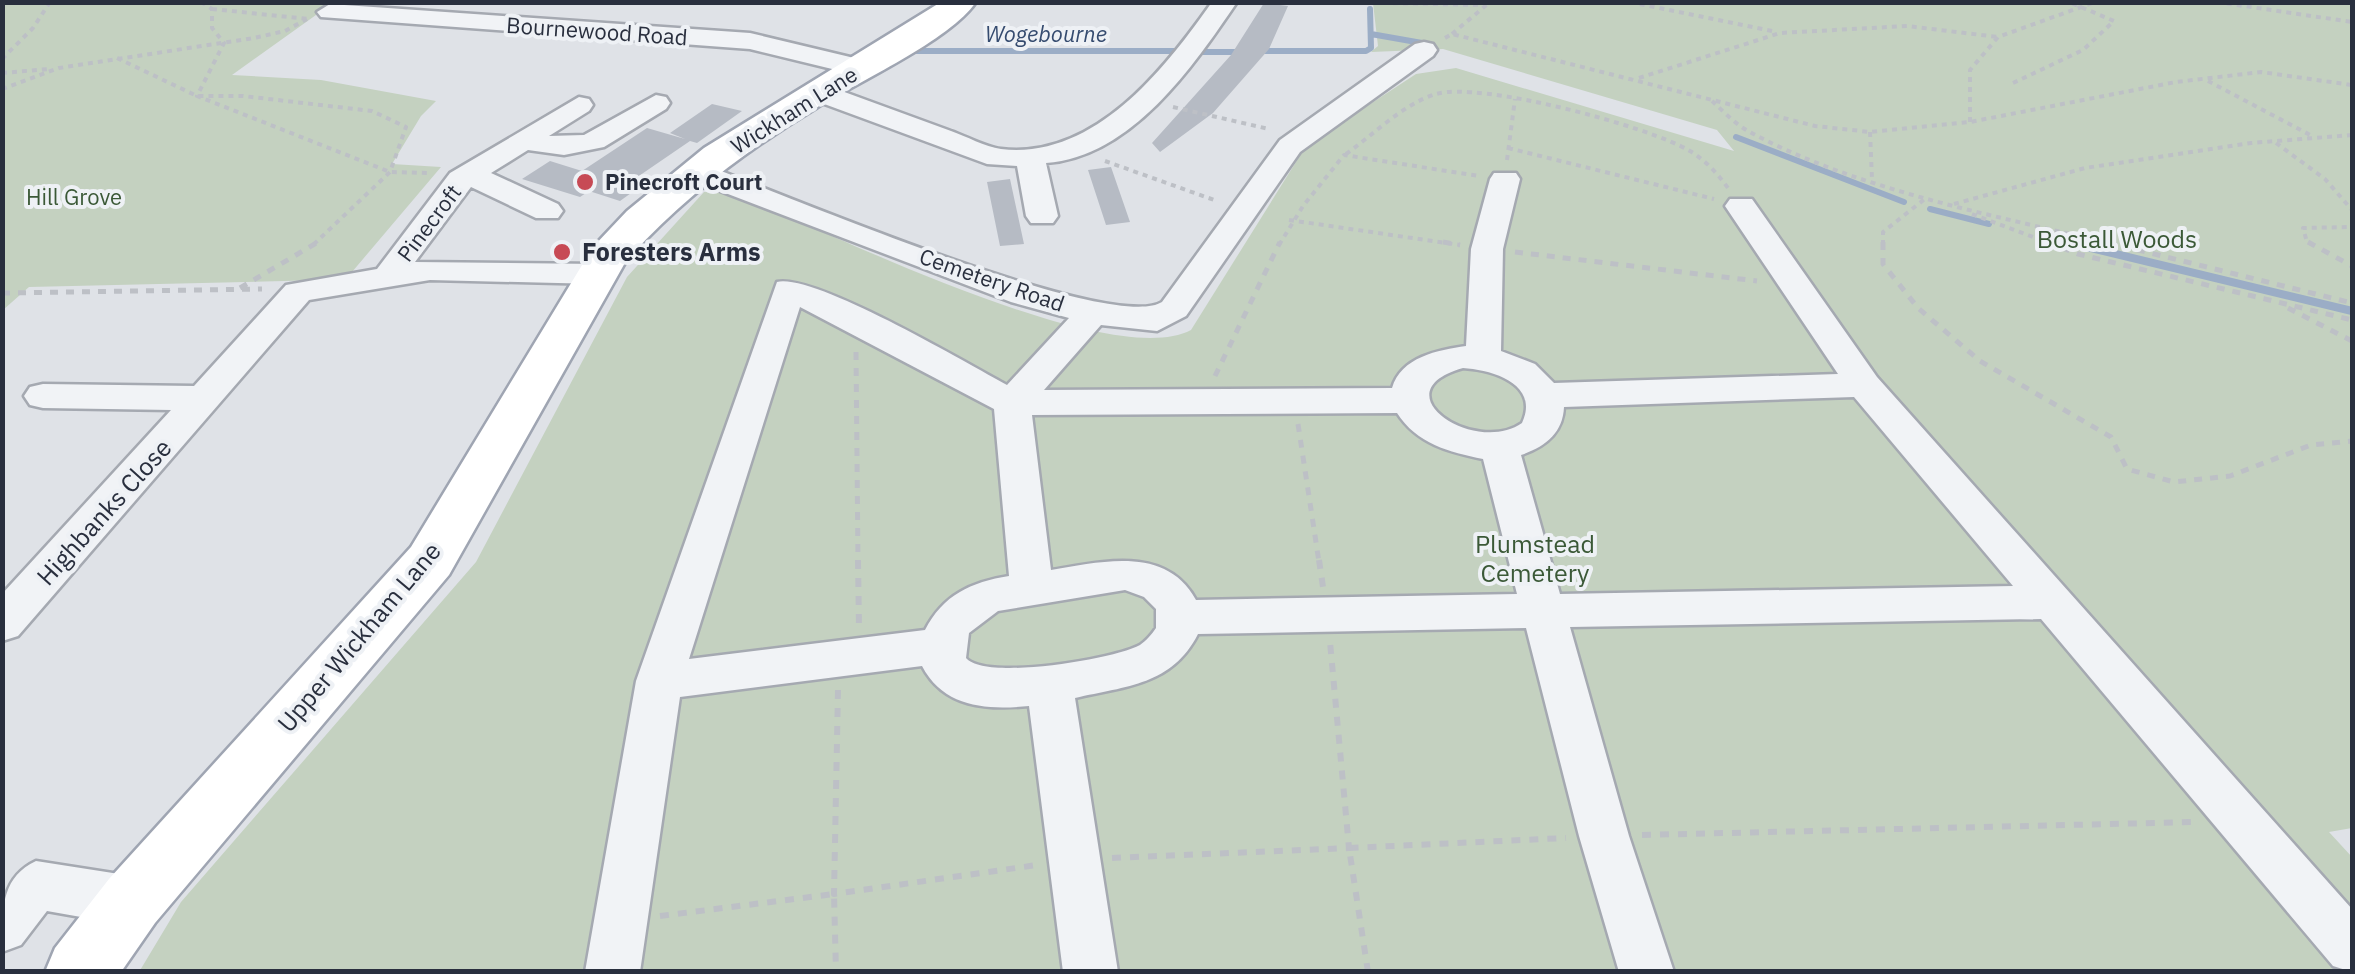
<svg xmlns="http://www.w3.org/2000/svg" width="2355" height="974" viewBox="0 0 2355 974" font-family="'IBM Plex Sans',sans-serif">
<rect width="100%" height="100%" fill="#dfe2e7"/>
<path fill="#c4d1c0" d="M277 2 330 5 232 75 321 80 436 101 421 116 392 164 441 167 352 272 325 280 29 287 3 310 2 3Z
M1373 3H2352V828L2329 832 2352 857V971L139 972 181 902 476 562 627 277 704 192 735 193C824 230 1110 373 1191 330L1306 146 1416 74 1456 68 1734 151 1717 130 1443 49 1371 52 1378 46Z"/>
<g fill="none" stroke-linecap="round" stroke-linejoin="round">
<path stroke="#9badc6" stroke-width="6" d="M1371 34 1422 43
M917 51H1176
M1259 51H1366L1371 48 1370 9
M1202 52H1244
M1736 137 1904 202
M1930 209 1989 224
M2043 237 2076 245"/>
<path stroke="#9badc6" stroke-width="8" d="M2066 242 2352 311"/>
</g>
<path fill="#b6bbc4" d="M1264 3 1288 6 1269 49 1213 113 1160 152 1152 143 1231 55Z
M712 104 742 111 697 143 690 141 633 180 645 183 620 201 589 191 580 197 522 179 550 161 582 171 647 128 685 139 670 133Z
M1111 167 1130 222 1106 225 1088 170Z
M1010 179 1024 244 1000 246 987 182Z"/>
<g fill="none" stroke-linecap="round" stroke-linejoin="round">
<g stroke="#a5a9b1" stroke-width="5">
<path id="minor" d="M1212 2H1237C1193 67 1131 157 1046 163L1058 216 1053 223H1031L1026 216 1017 166 987 164 808 98 804 92 818 84 828 86C869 101 910 116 951 131 966 136 985 147 1001 149 1094 160 1165 69 1212 2Z
M330 4 750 33 871 62 875 68 861 76 750 49 321 17 317 12Z
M1424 42 1433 44 1437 50 1433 56 1300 152 1186 316 1157 331 1101 325 1044 390 1392 388C1401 357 1438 350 1466 346L1471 249 1490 179 1494 173H1516L1520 179 1503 249 1501 351 1535 364 1554 383 1838 374 1725 206 1730 199H1752L1877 377 2352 909V972L2333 966 2041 619 1570 627 1629 836 1674 972H1619L1579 836 1526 628 1198 634C1172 685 1127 686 1075 698L1118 972H1063L1029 706C987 710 944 708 922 666L680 697 640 972H585L636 681 777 282C814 273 966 363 1007 385L1069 318 1011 302 686 178 682 172 686 166H708C778 192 1111 334 1162 302L1280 140 1415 44ZM800 307 994 409 1009 576C971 582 943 595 925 630L689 659ZM1463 368C1493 370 1540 384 1522 423 1475 456 1378 392 1463 368ZM1854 397 2013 586 1560 594 1521 455C1545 447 1563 433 1564 407ZM1397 413C1417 444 1449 452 1483 459L1517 594 1196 600C1166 545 1102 562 1051 570L1032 415ZM1125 590 1144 597 1156 609V628C1152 634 1146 641 1140 645 1115 659 985 681 966 658L969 633 998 611Z
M656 95 666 97 670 103 666 109 604 147 564 155 528 150 491 173 558 204 563 211 558 218H536L471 187 415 262 598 264 610 267 615 274 610 281 598 284 430 280 309 300 18 636 2 641V594L171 410 43 408 30 405 24 396 30 387 43 384 194 386 286 285 377 269 450 173 579 97 589 99 593 105 589 111 549 136 584 135Z
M36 861 132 876 151 884 158 901 151 918 132 926 47 911 21 945 2 952C2 911 0 878 36 861Z"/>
</g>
<g stroke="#9fa5b2" stroke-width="5">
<path id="major" d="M941 2H976C950 40 858 82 816 108 745 151 681 199 626 261L449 575 155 923 121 972H45L55 948 109 879 411 547 593 247 627 211 704 148Z"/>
</g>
<path stroke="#bdc0c6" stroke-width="4" stroke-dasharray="5 5" stroke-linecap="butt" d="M201 2 212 9V28L224 43 197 96 390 172 430 173
M1333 2 1485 5
M1630 2 1777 32
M2217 2 2352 22
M212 9 308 19
M1452 34 1490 2
M1445 38 1452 34 1815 126 1870 132 1970 122 2176 82 2261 72 2352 85
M117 58 197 96H243L372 111 406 127 390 172 313 245
M2 59 33 28 50 2
M2 73 49 69
M1639 78 1780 33 1907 26 1998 37
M2208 81 2314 137
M2013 83 2083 50 2114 21 2069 2
M2 89 59 68 254 38 285 31 307 19
M1712 101C1723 111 1735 124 1748 131 1856 190 1997 216 2117 245
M1173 107 1269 129
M1970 122V70L1998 37 2095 2
M1870 132 1872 179
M2276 143 2325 179 2352 210
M1508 148 1714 199
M1346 154C1373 135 1403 104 1436 94 1480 81 1648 126 1690 151 1705 160 1717 173 1728 188
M1507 160 1515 99
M1105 161 1217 201
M1954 204 2085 168 2251 143 2352 135
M1972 214 2054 245
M1289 220 1460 245
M1279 245 1303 206 1344 155 1479 176
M1883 245V232L1926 198
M2313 245 2307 242 2303 228 2352 227"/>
<path stroke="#bdc0c6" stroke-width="5" stroke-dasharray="8 8" stroke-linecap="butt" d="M1443 242 1460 245
M1883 242V264L1918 308 1980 361 2111 437 2127 469 2174 482 2230 476 2311 445 2352 441
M2047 242 2078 254 2352 320
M2106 242 2352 303
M2308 242 2352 266
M1515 252 1757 281
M240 288 318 242
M2 293 262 289
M2288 308 2352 341
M856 352 858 562
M1215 376 1280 242
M1298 424 1319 562"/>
<path stroke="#bdc0c6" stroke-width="6" stroke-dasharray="9 9" stroke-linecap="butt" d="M858 560 859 626
M1319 560 1323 587
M838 690 834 894 1037 865
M1642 835 2196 822
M1112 858 1349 848 1330 642
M660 916 834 894 836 972
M1368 972 1349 848 1566 838"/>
<use href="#minor" fill="#f1f3f6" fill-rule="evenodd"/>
<use href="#major" fill="#fff" fill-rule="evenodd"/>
</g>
<g fill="#c74a55" stroke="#eef1f5" stroke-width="4">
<circle cx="585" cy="182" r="10"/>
<circle cx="562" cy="252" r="10"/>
</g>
<g text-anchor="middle" stroke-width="8" stroke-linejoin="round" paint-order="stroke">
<g font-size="22" fill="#292f3e" stroke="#eef1f5">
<text transform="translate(597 31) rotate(4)" y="8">Bournewood Road</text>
<text transform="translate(794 110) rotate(-32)" y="8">Wickham Lane</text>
<text transform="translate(429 223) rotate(-53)" y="8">Pinecroft</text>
<text transform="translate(992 280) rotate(19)" y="8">Cemetery Road</text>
</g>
<g font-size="22" font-style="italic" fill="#354b6f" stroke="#eef1f5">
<text x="1046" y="42">Wogebourne</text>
</g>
<g font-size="22" font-weight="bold" fill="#292f3e" stroke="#eef1f5" text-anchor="start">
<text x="605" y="190">Pinecroft Court</text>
</g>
<g font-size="22" fill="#3b5937" stroke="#eef1f5">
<text x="74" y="205">Hill Grove</text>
</g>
<g font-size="25" fill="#3b5937" stroke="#eef1f5">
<text x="2117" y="248">Bostall Woods</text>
<text x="1535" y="553">Plumstead<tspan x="1535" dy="29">Cemetery</tspan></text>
</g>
<g font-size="25" font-weight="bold" fill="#292f3e" stroke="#eef1f5" text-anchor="start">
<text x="582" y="261">Foresters Arms</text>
</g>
<g font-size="25" fill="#292f3e" stroke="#eef1f5">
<text transform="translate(104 512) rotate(-48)" y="9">Highbanks Close</text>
<text transform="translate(359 637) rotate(-50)" y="9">Upper Wickham Lane</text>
</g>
</g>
<rect width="2355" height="974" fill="none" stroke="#292f3e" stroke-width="10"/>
</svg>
